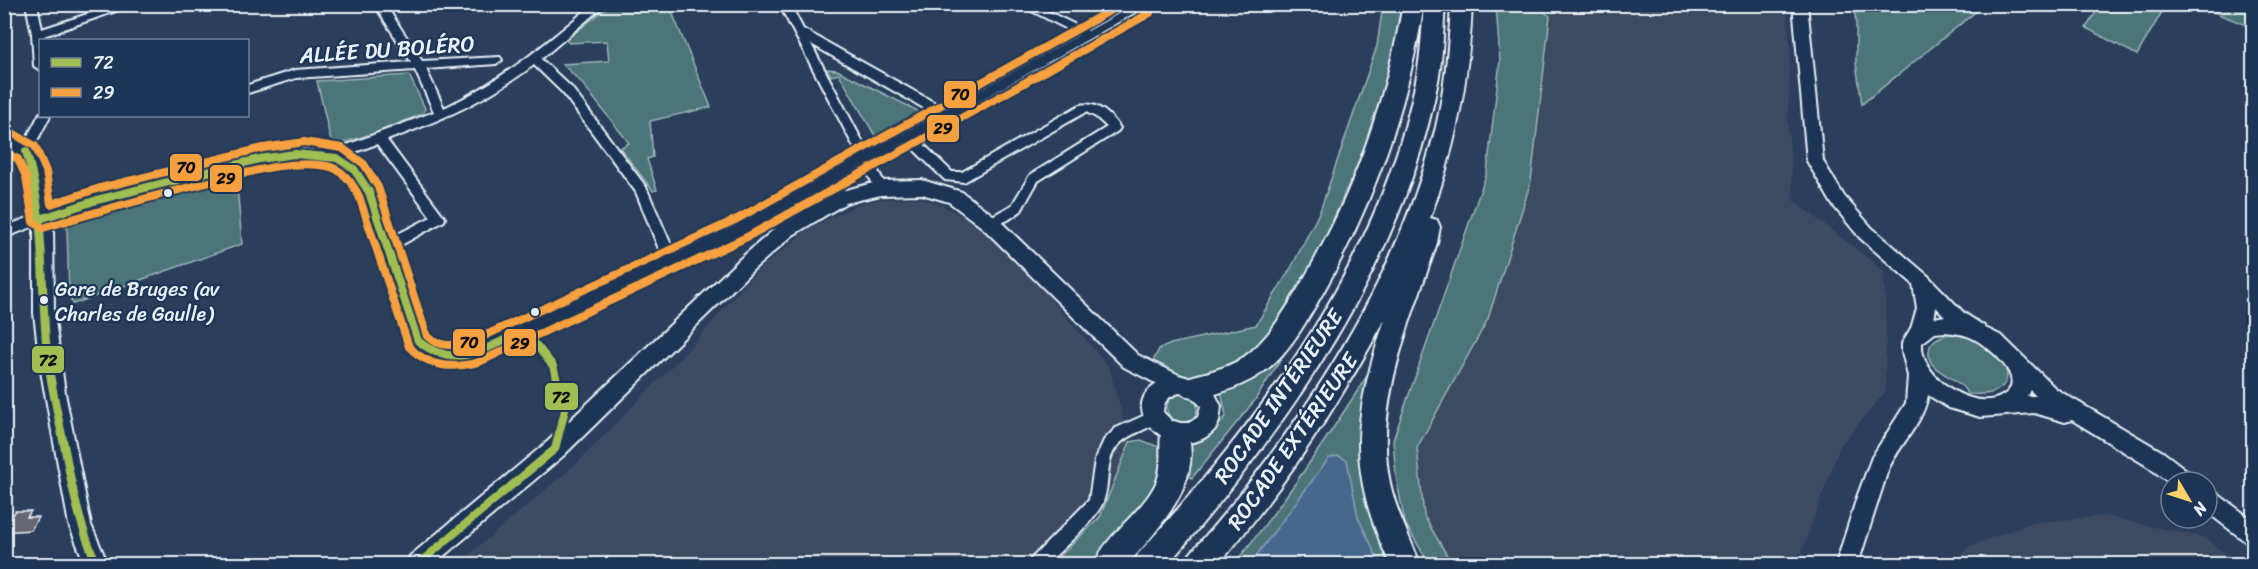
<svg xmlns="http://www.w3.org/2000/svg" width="2258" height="569" viewBox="0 0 2258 569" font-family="Sriracha,sans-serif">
<rect width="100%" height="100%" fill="#2b3f5c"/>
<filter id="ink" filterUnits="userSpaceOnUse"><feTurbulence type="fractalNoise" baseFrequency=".0167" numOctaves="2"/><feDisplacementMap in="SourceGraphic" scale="12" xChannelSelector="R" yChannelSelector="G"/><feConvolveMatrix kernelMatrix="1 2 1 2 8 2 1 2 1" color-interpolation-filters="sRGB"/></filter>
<g filter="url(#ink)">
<path fill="#3c4b62" d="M1534 5H1786L1790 46 1788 121 1793 200 1884 271 1886 330 1885 392 1840 446 1797 564H1452L1424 516 1417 448 1488 319 1531 181 1550 17Z
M917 198 940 204 975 223 1035 281 1109 367 1130 442 1100 517 1052 564H458L575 465 687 351 755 273 808 229 861 203 884 199Z
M2104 516 2205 538 2238 564H1953L1970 546 2031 523Z"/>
<path fill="#4c7579" stroke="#9ab3b8" stroke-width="1.5" d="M2101 4H2166V5L2137 55 2086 28Z
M610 5H669L711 107 650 121 653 157 647 159 657 190 653 191 620 148 629 143 581 82 562 64 609 61 607 41 569 43 566 40Z
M1383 5H1403L1387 80 1359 161 1321 247 1277 327 1254 352 1223 369 1187 378 1159 373 1153 361 1159 349 1171 344 1256 325 1291 268 1320 211 1377 46Z
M1496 5H1534L1550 16 1531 181 1488 319 1417 448 1424 516 1452 564H1429L1405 523 1396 477 1393 440 1487 172 1500 61Z
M1853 5V4L1984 5 1862 104 1856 63V21Z
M2196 5H2253V28Z
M827 69 837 70 918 111 916 116 877 139 839 74 831 76Z
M409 75 425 108 424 113 375 133 332 146 317 81Z
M236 174 242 244 73 304 69 295 67 227 92 209Z
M1948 334C1958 335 1967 335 1976 339 1991 346 2021 374 1999 389 1991 396 1977 394 1967 394 1960 375 1926 374 1929 351 1930 340 1939 337 1948 334Z
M1292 342 1255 400 1192 478 1180 472 1181 446C1201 439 1214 434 1226 416L1221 391Z
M1372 368V515L1393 564H1234C1285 502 1329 436 1372 368Z
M1167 408a15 15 0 1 1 30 0a15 15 0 1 1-30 0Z
M1141 440 1159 447 1166 467C1152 505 1122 536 1093 564H1052L1100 517 1130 442Z"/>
<path fill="#47678d" stroke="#879eb8" stroke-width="1.5" d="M1338 456 1347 460 1358 517 1380 564H1250L1329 458Z"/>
<path fill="#65666f" stroke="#e8f1f8" stroke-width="1.5" d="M15 511H31L27 517H38L31 530 4 532V514H14Z"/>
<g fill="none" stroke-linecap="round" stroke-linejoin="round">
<g stroke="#e8f1f8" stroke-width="4">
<path id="minor" d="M26 4H37L42 29 118 4H136L44 36V40H40V70L34 66 32 34Z
M374 4H385L422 61 500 57 502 60 496 64 426 69 444 108C500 82 546 44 593 4H606L541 59 571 87 646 187 675 254 737 225 859 157 779 4H790L803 29 946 109 1079 35 1018 4H1033L1088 31 1136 4H1150L916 137 952 172H962L1080 105C1097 101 1111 115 1120 128L1118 131 1038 181 1021 211 1008 220 990 228 984 223 985 220 1012 205 1030 175 1107 127 1096 117 1086 112 964 182 945 180 906 142 873 161 887 188 885 191H877L863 166 747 231 497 349C467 362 438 373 413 345L383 250 364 197 348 169 330 160 299 158 267 164 78 209 4 238V227L75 200 267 154 299 150 331 151 434 112 415 70 296 78 248 93V85L295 70 411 62ZM811 44 936 115 868 152ZM534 65 563 93 636 192 663 259 476 345C462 350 443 356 431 345 418 335 402 267 396 248L444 221 445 218 387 140C440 121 489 99 534 65ZM377 144 431 217 392 237C383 210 373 169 344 156Z
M40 113V116H50L30 154H22L20 151Z
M1154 411 1159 413 1161 417 1159 421C1145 432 1127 433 1116 448 1105 462 1110 485 1103 502 1096 520 1062 549 1047 564H1029L1031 559 1089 500 1095 460 1104 440 1116 428Z"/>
</g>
<g stroke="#e8f1f8" stroke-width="4">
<path id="tertiary" d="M1793 4H1807L1823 161 1844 196 1872 228 1928 276 1964 313 1984 326 1986 331 1984 336C1966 342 1947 318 1936 307L1934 320 1926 337 1919 340 1912 337 1910 332 1917 308 1913 284 1860 238 1832 204 1807 161Z"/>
</g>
<g stroke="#e8f1f8" stroke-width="4">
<path id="secondary" d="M4 134 31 149 45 176 53 227 54 313 65 393 91 525 108 564H85L69 525 40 366 34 313V227L31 193 22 162 4 148Z
M922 180 962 192 997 218 1138 355 1179 375 1205 383 1213 390 1221 406C1220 413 1220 423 1216 428 1181 470 1111 411 1157 384L1124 367 983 228 949 202 922 194 881 195 846 203 793 235 754 269 563 456 434 564H407L410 556 547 442 740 259 779 225 834 193 881 181ZM1179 393 1190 395 1201 406 1198 417 1189 423H1174L1163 412C1164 400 1168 397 1179 393Z
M1945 316 1969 320 2002 336 2056 389 2163 452 2193 475 2196 482H2171V484L2147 466 2072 420 2065 422 2034 413 1980 417 1949 408 1928 395C1923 424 1900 443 1888 470L1858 564H1836L1857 497 1872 457 1906 403 1908 376 1902 352V343L1911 328 1923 320ZM1945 332C1954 333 1964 334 1972 338 1987 345 2031 380 2002 396 1973 413 1919 376 1922 343L1935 333ZM2030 390 2036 396H2027Z
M2207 489 2215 492 2254 521V545L2246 542 2207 512Z"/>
</g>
<g stroke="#e8f1f8" stroke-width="4">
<path id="motorway" d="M1403 4H1424C1408 106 1374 202 1324 291 1309 317 1294 345 1272 365 1259 377 1244 384 1228 390 1214 395 1199 400 1184 395L1180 387 1184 379C1205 372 1225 370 1244 357 1270 338 1286 309 1302 282 1353 196 1386 102 1403 4Z
M1424 4H1445C1443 30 1443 56 1438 81 1403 265 1288 426 1168 564H1134L1138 554C1261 418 1379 265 1416 81 1421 56 1422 30 1424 4Z
M1451 4H1472C1469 79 1456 149 1430 218L1437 220 1440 227 1437 243C1412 318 1373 403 1390 483 1396 512 1410 537 1420 564H1390C1346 469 1353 417 1385 319 1338 407 1283 488 1219 564H1186L1190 554C1299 429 1395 289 1436 127 1445 87 1449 45 1451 4Z
M1174 421 1184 424C1209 477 1159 528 1128 564H1095C1105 535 1142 513 1156 483 1165 464 1156 442 1164 424Z"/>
</g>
<use href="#minor" fill="#1d3557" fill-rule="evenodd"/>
<use href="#tertiary" fill="#1d3557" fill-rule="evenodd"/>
<use href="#secondary" fill="#1d3557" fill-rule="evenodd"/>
<use href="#motorway" fill="#1d3557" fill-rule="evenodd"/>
<g stroke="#1d3557" stroke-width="12">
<path id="bus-1" d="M26 151C44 209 41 268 45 328 47 368 56 406 64 445 72 486 79 526 97 564
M43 218 97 200 259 159 295 154 337 158 354 169 369 192 418 341C454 370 484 350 520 332L537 346 553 366 565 410 555 449 418 564"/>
</g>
<g stroke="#1d3557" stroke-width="12">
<path id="bus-2" d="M4 152 18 159 26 177 33 222 43 228C98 211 154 196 210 182 247 173 289 159 327 166 343 169 352 183 359 196L409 347C430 368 452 369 479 362L747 237 1150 13"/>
</g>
<g stroke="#1d3557" stroke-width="12">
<path id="bus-3" d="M9 131 35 146 46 171 51 204 100 188 263 148 304 142 342 148 364 164 378 187 427 336C440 348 455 346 471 342L737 219 1122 4"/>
</g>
<use href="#bus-1" stroke="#a1be52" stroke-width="8"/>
<use href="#bus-2" stroke="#f6a040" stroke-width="8"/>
<use href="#bus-3" stroke="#f6a040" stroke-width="8"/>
</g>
</g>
<g fill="#e8f1f8" stroke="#1d3557" stroke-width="2">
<circle cx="168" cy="193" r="5"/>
<circle cx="44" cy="300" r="5"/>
<circle cx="535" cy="312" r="5"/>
</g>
<g text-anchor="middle" stroke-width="4.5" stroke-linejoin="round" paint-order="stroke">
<g font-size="20" fill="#e8f1f8" stroke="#1d3557" text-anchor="start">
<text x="55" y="296">Gare de Bruges (av<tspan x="55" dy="25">Charles de Gaulle)</tspan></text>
</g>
<g font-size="22" fill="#e8f1f8" stroke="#1d3557">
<text transform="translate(387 49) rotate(-4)" y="8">ALLÉE DU BOLÉRO</text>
<text transform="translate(1278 396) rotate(-55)" y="8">ROCADE INTÉRIEURE</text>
<text transform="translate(1292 441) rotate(-55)" y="8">ROCADE EXTÉRIEURE</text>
</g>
</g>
<g stroke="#1d3557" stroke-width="2">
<rect x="943" y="80" width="34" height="29" rx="6" fill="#f6a040"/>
<rect x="926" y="114" width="34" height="29" rx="6" fill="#f6a040"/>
<rect x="169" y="153" width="34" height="29" rx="6" fill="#f6a040"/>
<rect x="209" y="164" width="34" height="29" rx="6" fill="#f6a040"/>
<rect x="452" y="328" width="34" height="29" rx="6" fill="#f6a040"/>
<rect x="503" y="328" width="34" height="29" rx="6" fill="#f6a040"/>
<rect x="31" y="345" width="34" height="29" rx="6" fill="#a1be52"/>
<rect x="544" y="382" width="35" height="29" rx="6" fill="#a1be52"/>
</g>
<g font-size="16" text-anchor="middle" font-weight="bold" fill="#111">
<text x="960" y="100">70</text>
<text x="943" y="134">29</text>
<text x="186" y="173">70</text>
<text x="226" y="184">29</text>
<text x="469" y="348">70</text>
<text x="520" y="349">29</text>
<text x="48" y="366">72</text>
<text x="561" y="403">72</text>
</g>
<rect width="2258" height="569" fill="none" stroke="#1d3557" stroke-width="24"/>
<rect x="12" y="12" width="2234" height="545" fill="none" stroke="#e8f1f8" stroke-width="2" filter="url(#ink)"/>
<rect x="39" y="39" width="210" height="78" fill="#1d3557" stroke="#6e8097" stroke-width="1.5"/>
<rect x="51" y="58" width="30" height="9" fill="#a1be52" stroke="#6e8097" stroke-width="1.5"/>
<text x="93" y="69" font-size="18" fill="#e8f1f8">72</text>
<rect x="51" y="88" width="30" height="9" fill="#f6a040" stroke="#6e8097" stroke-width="1.5"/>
<text x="93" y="99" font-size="18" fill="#e8f1f8">29</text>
<g transform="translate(2189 500) rotate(129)"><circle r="28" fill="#1d3557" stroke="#6e8097" stroke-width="1.5"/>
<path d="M0-4.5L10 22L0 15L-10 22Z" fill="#ffd166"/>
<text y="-9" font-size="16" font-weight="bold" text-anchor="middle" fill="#e8f1f8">N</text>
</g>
</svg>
